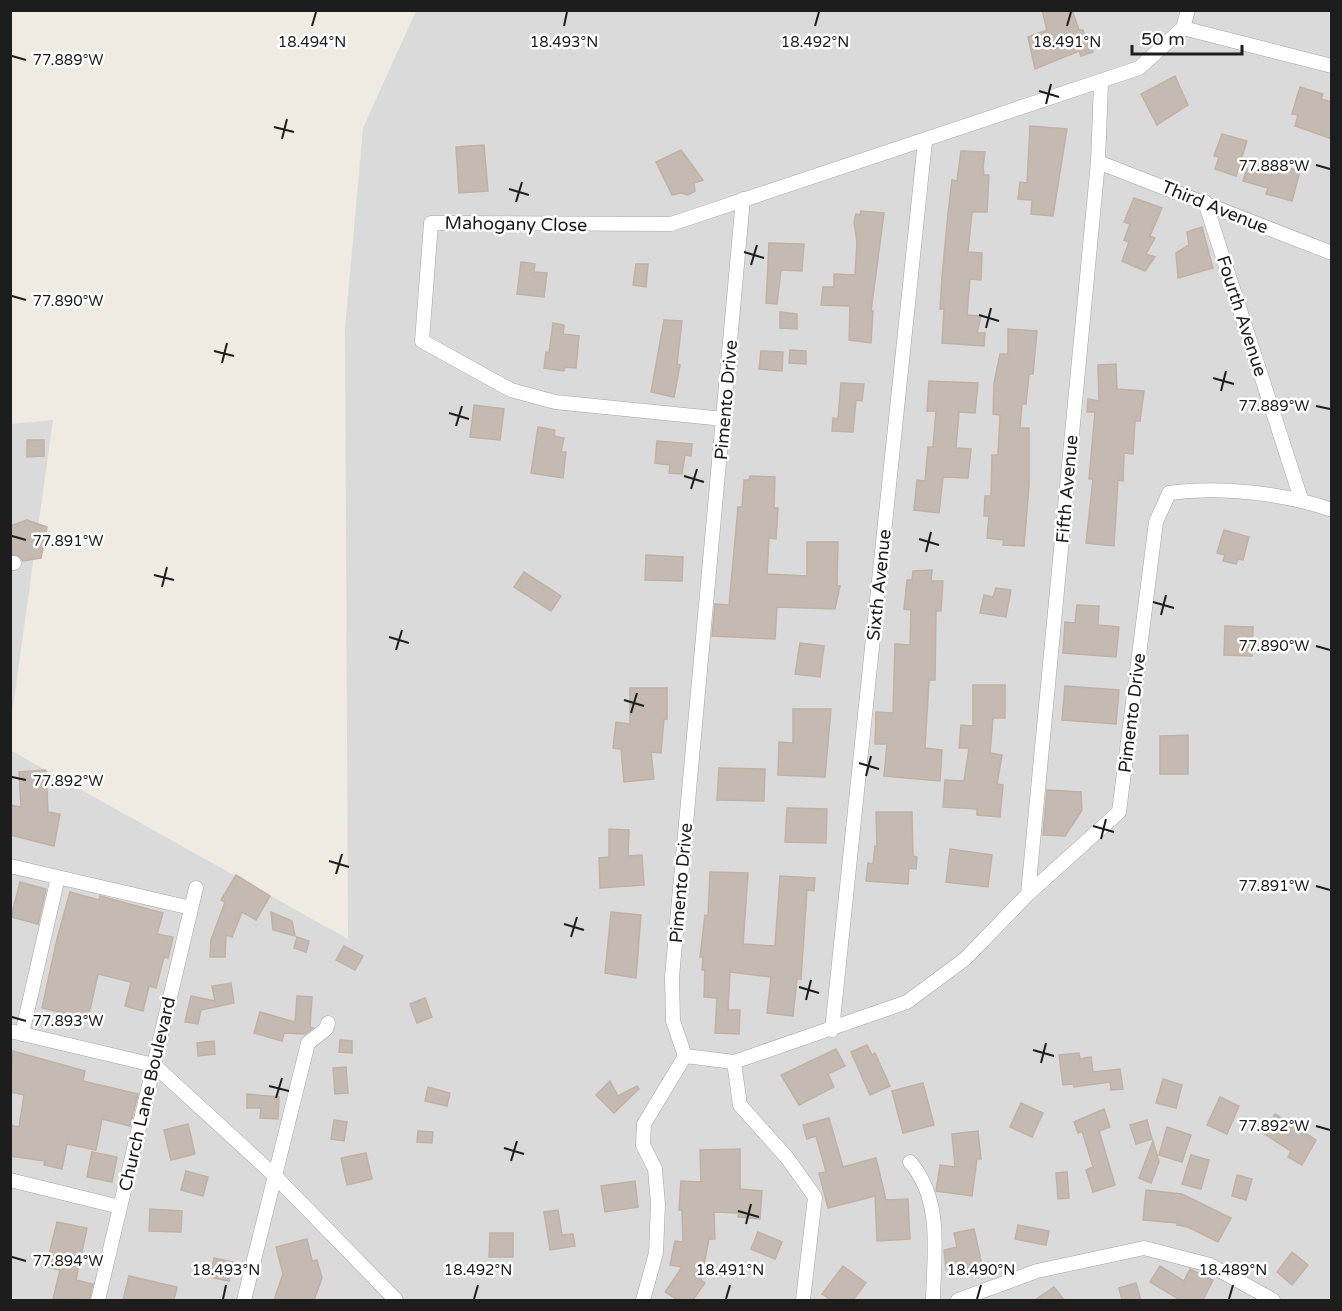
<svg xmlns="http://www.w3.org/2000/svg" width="1342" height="1311" viewBox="0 0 1342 1311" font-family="'Varela Round',sans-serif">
<rect width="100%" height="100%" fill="#efebe3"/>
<path fill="#dbdada" d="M416 11H1331V1300H11L10 750 348 939 345 329 363 128Z
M53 420 11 721V424Z"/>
<path fill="#c4bab2" stroke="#c1b1a4" stroke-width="1.5" d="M1042 10H1072L1079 30H1083L1085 38 1089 37 1093 52 1081 56 1079 51 1035 69 1028 37 1047 30Z
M1175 76 1188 105 1157 125 1141 94Z
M1300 87 1323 94 1321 99 1332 102V139L1295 126 1298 115 1292 114Z
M1030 126 1067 129 1053 216 1031 214 1032 200 1018 199 1020 182 1027 183Z
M1222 134 1247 141 1236 176 1215 169 1219 157 1214 156Z
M484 145 488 191 459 193 456 147Z
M681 150 703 180 694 183 695 191 688 195 681 193 672 195 656 162Z
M961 151 985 152 983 167 984 175H989L987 212H972L968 252 982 253 981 280 970 279 967 315 981 316 977 333H985L984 346 942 343 944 309H940L942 277 948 213 952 180 957 181Z
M1274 164 1300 171 1292 201 1266 194 1268 188 1243 181 1247 168 1271 176Z
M1134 198 1162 208 1150 236 1155 238 1146 254 1155 257 1145 271 1122 261 1129 242 1124 240 1130 224 1124 222Z
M861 211 884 213 871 311H873L871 343 849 340 850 306 821 305 823 287H834V274L855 275 857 242 854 222 856 214 860 215Z
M1202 227 1213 268 1178 278 1176 253 1189 245 1187 232Z
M769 243 804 244 802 271 781 270 777 304 766 303Z
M521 262 535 264 534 272 547 273 544 297 517 294Z
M636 264H648L646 287 633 285Z
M780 312 797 314V329L780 328Z
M664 320 682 321 677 364 680 365 674 397 651 392Z
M553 323 564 325 563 334 579 336 576 368 565 367 564 371 544 368 546 352 549 353Z
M1008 329 1037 331 1033 374H1029L1026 404H1022L1020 428H1029V485L1024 546 1003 545 1004 540 987 538 989 516H984L985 496H991L992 455H998L1000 415 993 414 994 383 1000 354H1008Z
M790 350 806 351V364L789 363Z
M761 351 783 352 782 371 759 369Z
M1116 364 1117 389 1144 391 1140 421H1135L1133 454 1124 453 1123 481 1118 480 1114 546 1086 543 1093 479H1089L1095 412H1087L1088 399 1099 401 1098 365Z
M929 381 978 383 975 413 959 412 956 448 971 449 968 478 943 477 939 513 914 510 917 480 925 481 928 447H933L936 411H927Z
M841 383 864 384 862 401 856 400 853 432 832 431 833 418 838 419Z
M474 405 504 409 500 440 470 437Z
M538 427 555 430 554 436 564 438 561 452H566L563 478 531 473Z
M27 440H44V456L27 457Z
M657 441 692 444 691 456 685 455 682 474 669 473 670 465 655 463Z
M750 476 775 477 774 508H778L776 539 769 538 767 574 807 576V542H838L837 586H840L835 609 777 607 775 639 712 636 715 604 729 605 738 507H742L744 480H749Z
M27 520 47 527 41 558 23 561 18 555 10 554V526Z
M1224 530 1249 537 1243 560 1238 559 1236 564 1223 561 1225 555 1217 553Z
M646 555 683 557 682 581 645 580Z
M932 570 931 581H943L941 611H936L935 680H929L925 748 942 750 940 781 884 776 887 744H875L876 712 893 713 895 644 910 645 911 610 904 609 907 580H912L913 571Z
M524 572 561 596 551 611 514 587Z
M996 588 1011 590 1006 617 980 613 984 595 993 597Z
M1077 605 1099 606 1098 625 1119 627 1116 657 1063 653 1065 622 1075 623Z
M1225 626 1253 627 1252 656 1224 655Z
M800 643 824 646 820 677 795 674Z
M973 685H1005V718H993L990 753 1002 755 997 784 1003 785 1000 817 977 815V809L943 807 945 780 964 781 969 748H959L961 725 973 726Z
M1065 686 1119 690 1116 724 1062 720Z
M630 688H667V719H664L661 753 651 752 654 779 624 782 621 749 613 748 616 722 630 724Z
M793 709H831L825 777 778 775 779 742 793 743Z
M1188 735V774H1160V736Z
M719 768 765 769 764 801 717 800Z
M46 770 48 812 60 814 54 846 10 835V805L21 807 19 772Z
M1047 790 1081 792 1082 810 1065 836 1043 835Z
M787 808 827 809 826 843 785 842Z
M876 812H912L913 856 917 857 916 869 909 868 908 884 866 881 868 863 873 864 875 846H877Z
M609 829 629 830 628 856 642 855 644 885 600 888 599 858 609 857Z
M950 849 992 855 988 887 946 882Z
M710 872 748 873 743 944 775 946 780 876 815 878 814 891 807 890 801 979H797L793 1016 767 1013 771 977 730 972 728 1010H740L739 1034 715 1033 717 998 704 997 705 970H702L703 957H700L705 915 708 916Z
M236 875 270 896 256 920 242 912 232 937 226 935 225 957H210L211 940 225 902 221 900Z
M20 882 46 889 38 924 11 917Z
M70 892 99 900 100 896 163 913 157 934 173 937 168 958 164 957 156 988 149 986 143 1011 125 1006 131 982 98 974 88 1019 42 1008 57 939Z
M271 912 292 921 295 936 273 930Z
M611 912 641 915 636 978 605 973Z
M297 937 309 941 306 952 294 948Z
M344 946 363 956 355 970 336 960Z
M231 983 234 1003 201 1010 198 1024 185 1022 191 996 215 1001 212 986Z
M297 996 312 997 310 1027 313 1028 305 1034 284 1033 282 1041 254 1033 260 1012 295 1022Z
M425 998 432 1017 417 1023 410 1004Z
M340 1040 352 1041V1053L339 1052Z
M214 1041 215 1054 198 1056 197 1043Z
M867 1045 872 1055 875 1053 890 1086 870 1095 851 1052Z
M836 1049 845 1066 828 1074 834 1087 799 1105 781 1075Z
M13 1051 85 1071 83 1081 138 1094 130 1126 102 1119 96 1150 67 1144 62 1169 44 1165 45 1161 10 1156V1125L19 1127 24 1095 10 1092Z
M1079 1053 1080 1059 1091 1057 1093 1072 1120 1069 1123 1089 1111 1090 1110 1082 1074 1087 1073 1084 1063 1085 1059 1055Z
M346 1067 348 1093 335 1094 333 1068Z
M1163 1079 1182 1085 1176 1108 1156 1103Z
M610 1081 618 1096 637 1086 639 1089 614 1113 596 1095Z
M923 1083 934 1125 903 1133 892 1091Z
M428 1087 450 1093 447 1106 425 1101Z
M247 1094 279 1097 278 1119 260 1118 261 1108H247Z
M1220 1097 1239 1106 1227 1134 1207 1125Z
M1021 1103 1043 1113 1032 1137 1010 1127Z
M1104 1109 1110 1127 1099 1131 1115 1185 1093 1192 1086 1170 1093 1167 1082 1131 1078 1133 1074 1122Z
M1275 1114 1316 1140 1302 1165 1288 1157 1291 1151 1263 1133Z
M829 1118 843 1167 876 1158 886 1200 908 1199 910 1239 877 1241 875 1196 828 1208 819 1173 826 1172 816 1136 807 1139 803 1125Z
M334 1120 347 1122 344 1141 331 1139Z
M1147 1120 1152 1139 1136 1144 1130 1125Z
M188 1124 195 1154 171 1160 164 1130Z
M1167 1127 1191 1135 1182 1162 1159 1155Z
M418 1131 433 1132 432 1143 417 1142Z
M978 1131 981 1159H977L972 1196 936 1191 940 1165 955 1167 952 1134Z
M1153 1141 1159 1162 1151 1183 1139 1178Z
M740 1149V1189L762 1191 760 1219 738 1217 739 1213 714 1212 715 1239H709L701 1280 705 1283 693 1300H678L665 1292 682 1267 670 1265 675 1241 683 1242 682 1210H679L681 1181 701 1182 700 1150Z
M92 1152 117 1157 112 1182 87 1177Z
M366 1153 372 1179 347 1185 341 1158Z
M1191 1155 1209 1160 1201 1189 1182 1184Z
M186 1171 208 1177 203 1196 181 1190Z
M1067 1172 1069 1198 1058 1199 1056 1173Z
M1237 1175 1252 1179 1246 1200 1232 1196Z
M635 1181 638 1207 605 1212 601 1186Z
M1146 1190 1182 1194 1231 1218 1218 1242 1188 1227 1177 1225 1178 1223 1143 1220Z
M150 1209 182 1211 181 1232 149 1231Z
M558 1210 562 1235 573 1234 575 1246 550 1250 544 1212Z
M57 1222 87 1228 76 1280 93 1284 89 1300 53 1299 60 1270 46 1267Z
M1018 1225 1049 1231 1046 1245 1015 1239Z
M974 1229 982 1265 961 1269V1265L946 1269 944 1250 957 1247 954 1233Z
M758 1232 782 1242 775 1259 751 1249Z
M490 1233H513V1257H489Z
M307 1239 312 1261 317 1260 322 1278 314 1300H274L283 1274 276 1247Z
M1292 1252 1308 1265 1292 1285 1277 1272Z
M214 1258 233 1262 229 1281 210 1277Z
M843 1266 866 1283 853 1300H831L822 1294Z
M1160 1266 1184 1281 1190 1269 1213 1280 1203 1300H1180L1150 1282Z
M129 1276 177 1287 174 1300H123Z
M1136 1283 1141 1300H1122L1119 1288Z
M1054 1287 1064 1300H1035Z"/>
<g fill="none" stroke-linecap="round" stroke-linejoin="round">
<g stroke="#a4a4a4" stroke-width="15">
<path id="minor" d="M1183 28 1332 66
M1098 162 1332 253
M1205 202 1301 499
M724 419 555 402 511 390 422 341 431 223 671 224 1139 68 1183 28 1188 10
M10 563H14
M10 866 191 908
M1028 894 1098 162 1101 83
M832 1030 925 141
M10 1031 154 1065 275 1176 396 1300
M22 1034 58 877
M685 1056 734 1062 907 1002 965 959 1028 894 1119 812 1156 522 1169 493C1219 486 1284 493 1332 510
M685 1056 673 1021 672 977 743 199
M734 1062 740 1105 788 1159 815 1197 803 1300
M910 1162C943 1200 934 1254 933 1300
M10 1180 120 1207
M98 1300 196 888
M244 1300 308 1043 326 1029 328 1023
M643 1300 656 1253 658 1204 655 1169 643 1145 644 1124 685 1056
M958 1300 1037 1271 1144 1248 1210 1265 1273 1300"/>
</g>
<use href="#minor" stroke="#fff" stroke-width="14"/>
</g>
<path fill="none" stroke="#1d1d1d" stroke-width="2" d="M312 26 316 12M564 26 567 12M815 26 819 12M1067 26 1071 12M12 56 26 60M1039 91 1059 97M1046 104 1051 84M274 127 294 132M282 139 287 119M1316 165 1330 169M509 189 529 195M516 202 522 182M744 252 764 258M751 265 757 245M12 296 26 300M979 315 999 321M986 328 991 308M214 351 234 356M222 363 227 343M1213 378 1234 384M1221 391 1226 371M1316 406 1330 409M449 413 469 419M456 426 462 406M684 476 704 482M691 489 697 469M12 536 26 540M919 539 939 545M926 552 931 532M154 575 174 580M162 587 167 567M1153 602 1174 608M1161 615 1166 595M389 637 409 643M1316 646 1330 650M396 650 402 630M624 700 644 706M631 713 637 693M859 763 879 769M866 776 871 756M12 777 26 780M1093 826 1114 832M1101 839 1106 819M329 861 349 867M336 874 342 854M1316 886 1330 890M564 924 584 930M571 937 577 917M799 987 819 993M806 1000 811 980M12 1017 26 1021M1033 1050 1054 1056M1041 1063 1046 1043M269 1086 289 1091M276 1098 282 1078M1316 1126 1330 1130M504 1148 524 1154M511 1161 517 1141M738 1211 759 1217M746 1224 751 1204M12 1257 26 1261M223 1299 226 1285M474 1299 478 1285M726 1299 730 1285M977 1299 981 1285M1229 1299 1233 1285"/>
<g text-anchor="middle" stroke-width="5" stroke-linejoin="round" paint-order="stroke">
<g font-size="18" fill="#1d1d1d" stroke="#fff">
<text transform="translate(1215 207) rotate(22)" y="6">Third Avenue</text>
<text transform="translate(516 224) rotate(1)" y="6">Mahogany Close</text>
<text transform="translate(1242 316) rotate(72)" y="6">Fourth Avenue</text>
<text transform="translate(726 400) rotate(-85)" y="6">Pimento Drive</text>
<text transform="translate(1067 489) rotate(-85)" y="6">Fifth Avenue</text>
<text transform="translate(879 585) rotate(-84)" y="6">Sixth Avenue</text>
<text transform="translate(1132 713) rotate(-83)" y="6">Pimento Drive</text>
<text transform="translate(681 883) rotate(-85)" y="6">Pimento Drive</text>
<text transform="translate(147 1094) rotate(-77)" y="6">Church Lane Boulevard</text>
</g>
</g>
<g font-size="15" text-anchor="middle" fill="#1d1d1d" stroke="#fff" stroke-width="5" stroke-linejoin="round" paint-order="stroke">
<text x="312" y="47">18.494°N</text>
<text x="564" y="47">18.493°N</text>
<text x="815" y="47">18.492°N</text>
<text x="1067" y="47">18.491°N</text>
<text x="68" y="65">77.889°W</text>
<text x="1274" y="171">77.888°W</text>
<text x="68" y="306">77.890°W</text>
<text x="1274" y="411">77.889°W</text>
<text x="68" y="546">77.891°W</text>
<text x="1274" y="651">77.890°W</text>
<text x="68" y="786">77.892°W</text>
<text x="1274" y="891">77.891°W</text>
<text x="68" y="1026">77.893°W</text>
<text x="1274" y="1131">77.892°W</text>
<text x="68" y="1266">77.894°W</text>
<text x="226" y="1275">18.493°N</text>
<text x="478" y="1275">18.492°N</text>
<text x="730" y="1275">18.491°N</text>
<text x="981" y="1275">18.490°N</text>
<text x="1233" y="1275">18.489°N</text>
</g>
<rect width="1342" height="1311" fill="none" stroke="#1d1d1d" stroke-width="24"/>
<path d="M1132 45v9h110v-9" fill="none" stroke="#1d1d1d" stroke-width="3"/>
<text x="1141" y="45" font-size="18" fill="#1d1d1d" stroke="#ffffff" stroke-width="4.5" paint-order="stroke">50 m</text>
</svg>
